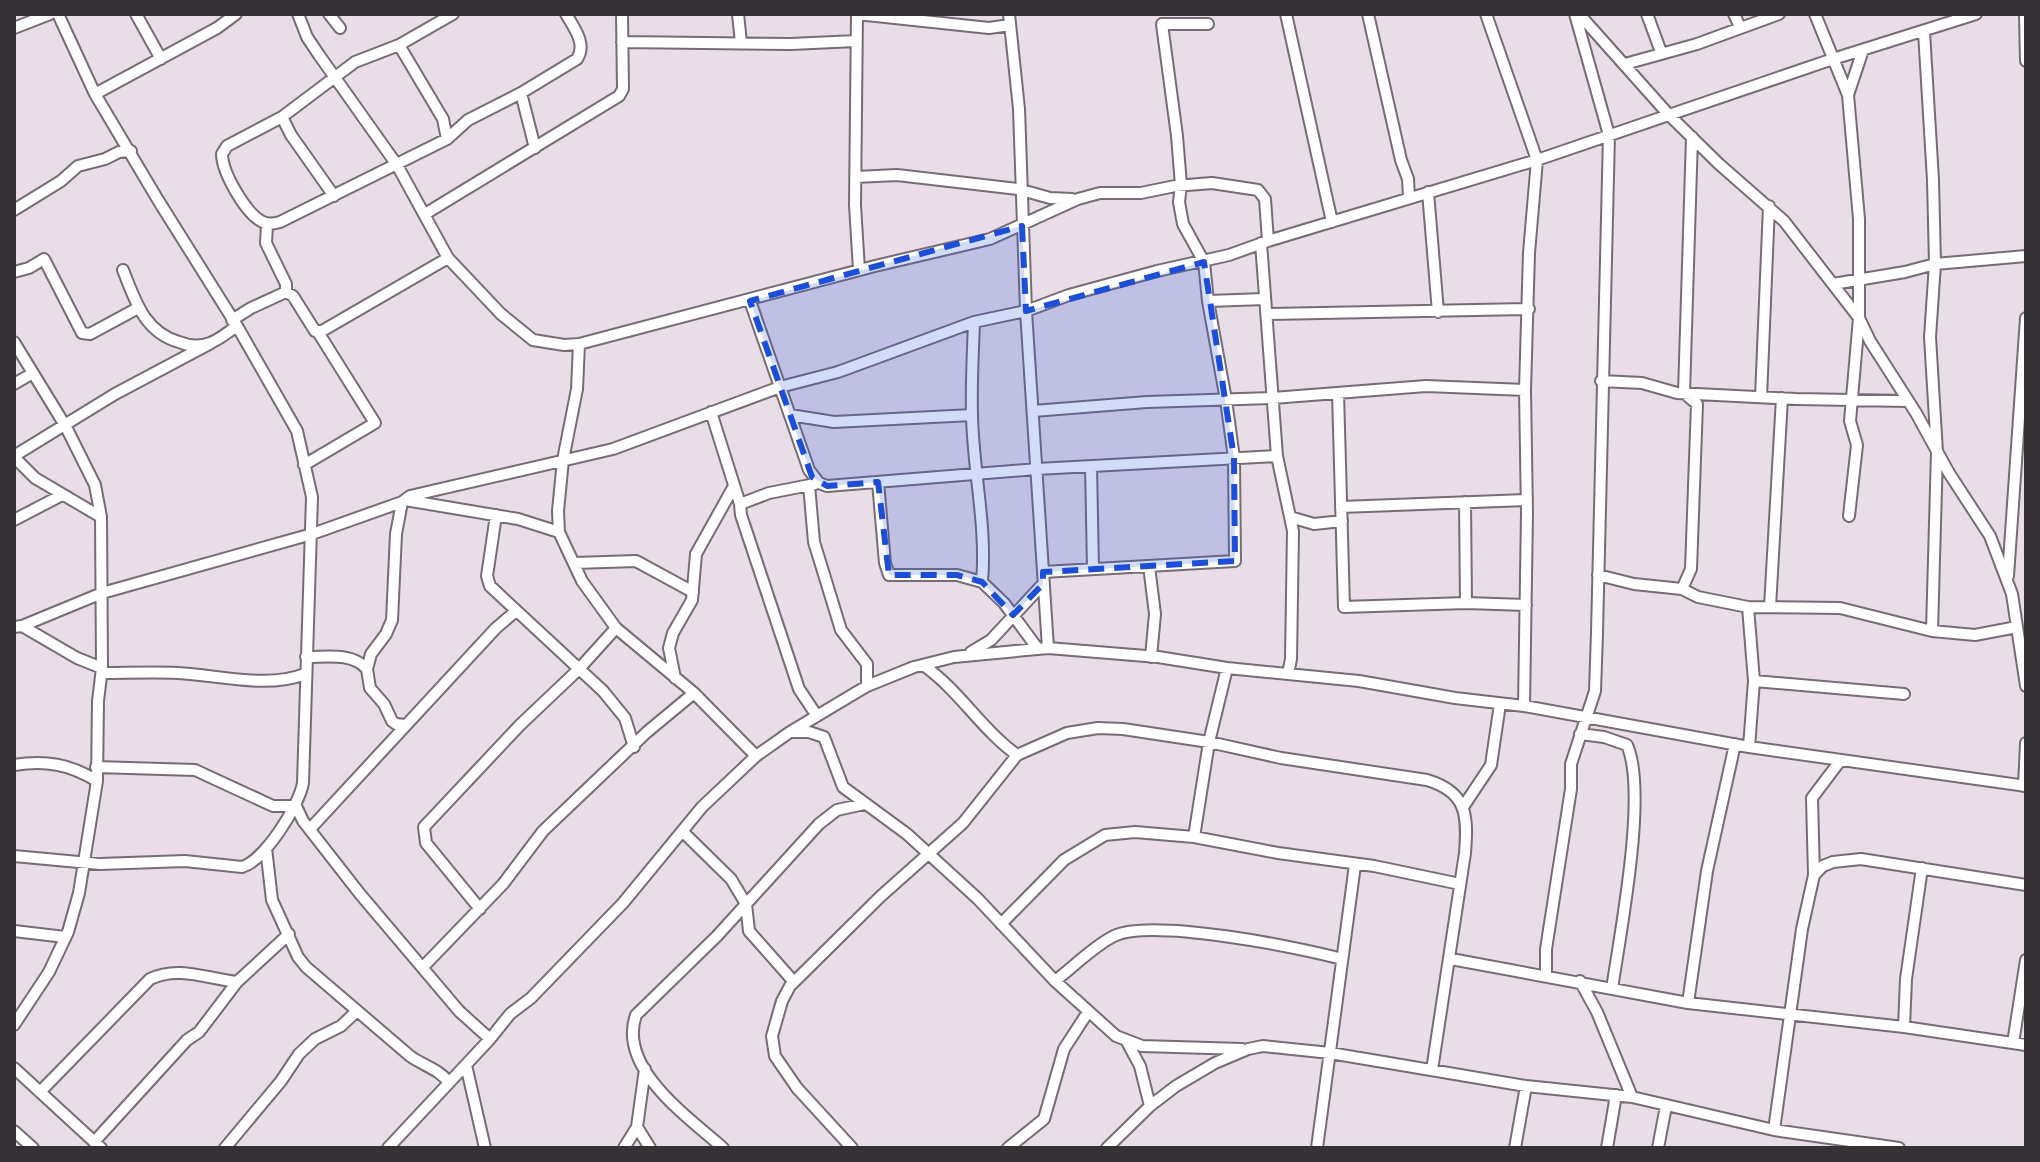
<svg xmlns="http://www.w3.org/2000/svg" width="2040" height="1162" viewBox="0 0 2040 1162" font-family="'Archivo Narrow',sans-serif">
<rect width="100%" height="100%" fill="#e9dde8"/>
<g fill="none" stroke-linecap="round" stroke-linejoin="round">
<g stroke="#776c76" stroke-width="14">
<path id="minor" d="M136 14 161 59
M298 14 307 37 319 55 397 165 448 258 501 314 533 340 564 345 579 344 875 266 990 239 1078 199 1100 193H1141L1175 186 1212 183 1258 190 1265 199 1268 241
M329 14 340 28
M453 14 399 45 355 62 282 117 227 146 222 154C222 172 245 212 261 221 267 225 273 224 280 222L447 139 468 120 521 93 577 59C587 44 574 28 566 14
M738 14 741 43
M857 14 855 205 859 270
M857 14 989 28 1010 25
M1009 14 1019 109 1026 311 1048 648
M1286 14 1332 222
M1368 14 1401 160 1408 179 1409 197
M1486 14 1537 160 1529 253 1525 390 1527 513 1524 706
M1579 14 1669 115 1719 164 1784 221 1859 318 1870 341 1916 413 1949 473 1990 536 2012 594 2026 686
M1647 14 1661 52
M1734 14 1740 27
M1815 14 1848 95 1859 219V318L1850 421 1857 445 1849 516
M2025 14 2026 61
M14 28 50 14
M1924 32 1933 180 1935 264 1930 337 1937 452 1932 631
M622 42 791 44 856 41
M399 45 443 119 447 139
M1625 64 1697 44 1779 14
M521 93 535 148
M95 94 217 28 236 14
M1848 95 1863 50
M282 117 291 135 334 196
M856 177 897 175 1018 189 1050 198 1072 199
M1428 192 1438 312
M14 210 61 181 78 166 105 159 119 152 131 151
M425 214 619 96 623 89 622 14
M267 224 266 243 286 284V292
M1261 243 1277 456 1293 531 1291 659 1288 674
M123 270C135 300 144 332 179 342 189 346 199 347 210 343 219 340 228 332 237 326
M14 272 29 268 44 259 82 333 90 334 138 308
M1833 284 1905 272 1935 264 2026 256
M750 301 809 470 819 483 827 486 1037 469 1277 456
M1208 301 1265 299
M1267 314 1529 309
M232 320 251 308 286 292 293 296 315 331H322L448 258
M974 322C973 353 971 384 972 415 973 471 987 526 982 582L1004 603 1038 649
M14 342 66 427 95 485 101 517 102 668 98 701 97 781 79 893 68 932 49 972 14 1025
M579 344 577 389 563 460 558 511 559 532 582 581 616 628 694 693 756 756
M1601 381 1642 383 1677 393 1796 399 1907 401
M14 384 33 373
M1338 393 1344 607 1466 603 1526 605
M1761 397 1769 206
M1033 411 1147 402 1273 398 1426 386 1525 390
M711 412 740 504 741 515 799 689 817 716
M790 415 834 422 972 415
M14 456 115 394 211 343
M14 457 35 478 101 517
M304 465 375 423 318 332
M1091 466 1093 569
M878 482 885 563 889 575H957L982 582
M809 485 814 542 826 581 841 630 867 664V686
M405 500 518 519 559 532
M402 502 396 534 392 620 386 634 371 654 367 669 370 688 384 704 392 721 396 724 405 725
M1465 502 1466 603
M740 504 769 493 815 484
M1341 507 1527 500
M496 515 487 576 490 586 603 691 625 718 634 747
M1290 517 1314 524 1342 521
M14 520 62 495
M574 563 636 561 693 592
M1149 566 1155 614 1151 657
M1043 572 1235 561 1234 458 1226 400 1208 301 1204 262 1183 224 1179 202 1181 185 1177 136 1162 24H1208
M1598 575 1634 584 1682 589 1698 597 1748 607
M2008 576 2026 318
M1682 589 1691 569 1697 404 1684 393 1692 137
M1770 607 1782 398
M22 626 77 658 102 668
M14 627 22 626 102 593 312 534 402 502 410 496 613 449 780 387 838 372 974 322 1026 311 1069 295 1157 271 1229 255 1268 241 1537 160 1833 59 1976 14
M971 652 991 640 1043 584
M306 657C326 657 352 652 367 669
M923 665C959 690 981 729 1017 755
M102 673C127 673 153 672 178 673 218 675 267 689 305 674
M675 678 669 648 673 633 692 600 696 554 734 486
M1754 681 1904 694
M790 732H809L824 737 843 787 907 834 978 899 1055 981 1116 1036 1142 1046 1242 1049
M1580 734 1604 737 1627 745C1648 792 1620 934 1612 989
M1749 747 1754 681 1748 607 1840 608 1932 631 1975 635 2017 627
M14 765C45 760 70 764 97 781
M96 767 195 770 273 806H296L303 821 360 894 459 1011 490 1039
M2024 786 2026 743
M1463 807 1491 765 1500 704
M310 829 496 628 516 611
M682 831 731 879 746 904 749 931 794 982
M1194 837 1209 742 1227 668
M266 848 272 900 298 957 306 967 410 1056C422 1065 441 1070 449 1083
M14 856 100 864 185 861 242 867C264 861 299 806 303 783L312 497 297 431 237 326 158 200 95 94 58 14
M1814 875 1812 798 1840 761
M480 909 426 843 424 827 520 725 579 669 616 628
M1001 924 1064 860 1105 835 1135 832 1194 837 1278 853 1374 866 1460 884
M14 931 65 937
M1451 959 1688 1003 1904 1027 2026 1045
M424 966 503 884 543 831 647 732 694 693
M1546 976V949L1571 789V764L1595 691 1597 633 1609 135 1575 14
M1055 981C1072 968 1095 945 1114 936 1152 918 1298 947 1342 959
M1580 981 1597 1012 1632 1097
M1688 1003 1707 871 1735 744
M1904 1027 1906 979 1922 868
M1126 1040 1140 1066 1150 1106
M2013 1043 2026 960
M466 1065 485 1148
M14 1068 101 1148
M40 1092 150 979C178 965 208 979 237 982
M637 1127 650 1148
M1774 1130 1802 929 1814 875 1823 866 1833 862 1861 859 2026 885
M14 1131 33 1148
M94 1142 187 1040 199 1032 237 982 289 934
M225 1148 281 1081 299 1054 315 1039 341 1026 357 1011
M388 1148 490 1039 510 1014 531 998 623 903 702 807 756 756 790 732 867 686 914 667 954 657 1048 648 1158 657 1227 668 1359 681 1455 698 1524 706 1749 747 2026 786
M624 1148 637 1127 645 1069
M723 1148C688 1117 617 1068 636 1015L717 936 819 824 837 810 864 804
M852 1148 797 1088 775 1056 772 1036 782 1001 790 986 881 896 963 823 1017 755 1067 733 1098 728 1123 729 1209 742 1281 758 1427 780C1467 792 1468 815 1465 853L1432 1070
M1008 1148 1044 1119 1064 1049 1088 1012
M1107 1148 1150 1106 1176 1086 1215 1063 1248 1049 1263 1046 1330 1053 1526 1086 1632 1097 1774 1130 1899 1148
M1317 1148 1355 865
M1515 1148 1526 1086
M1607 1148 1616 1095
M1658 1148 1666 1106"/>
</g>
<use href="#minor" stroke="#fff" stroke-width="10"/>
</g>
<path fill="#1d4ed8" fill-opacity="0.2" stroke="#1d4ed8" stroke-width="6" stroke-dasharray="16 10" stroke-linejoin="round" d="M1022 226 1026 311 1204 262 1234 458 1235 561 1043 572V584L1013 615 982 582 957 575H889L878 482 827 486 812 477 750 301Z"/>
<rect width="2040" height="1162" fill="none" stroke="#363135" stroke-width="32"/>
</svg>
